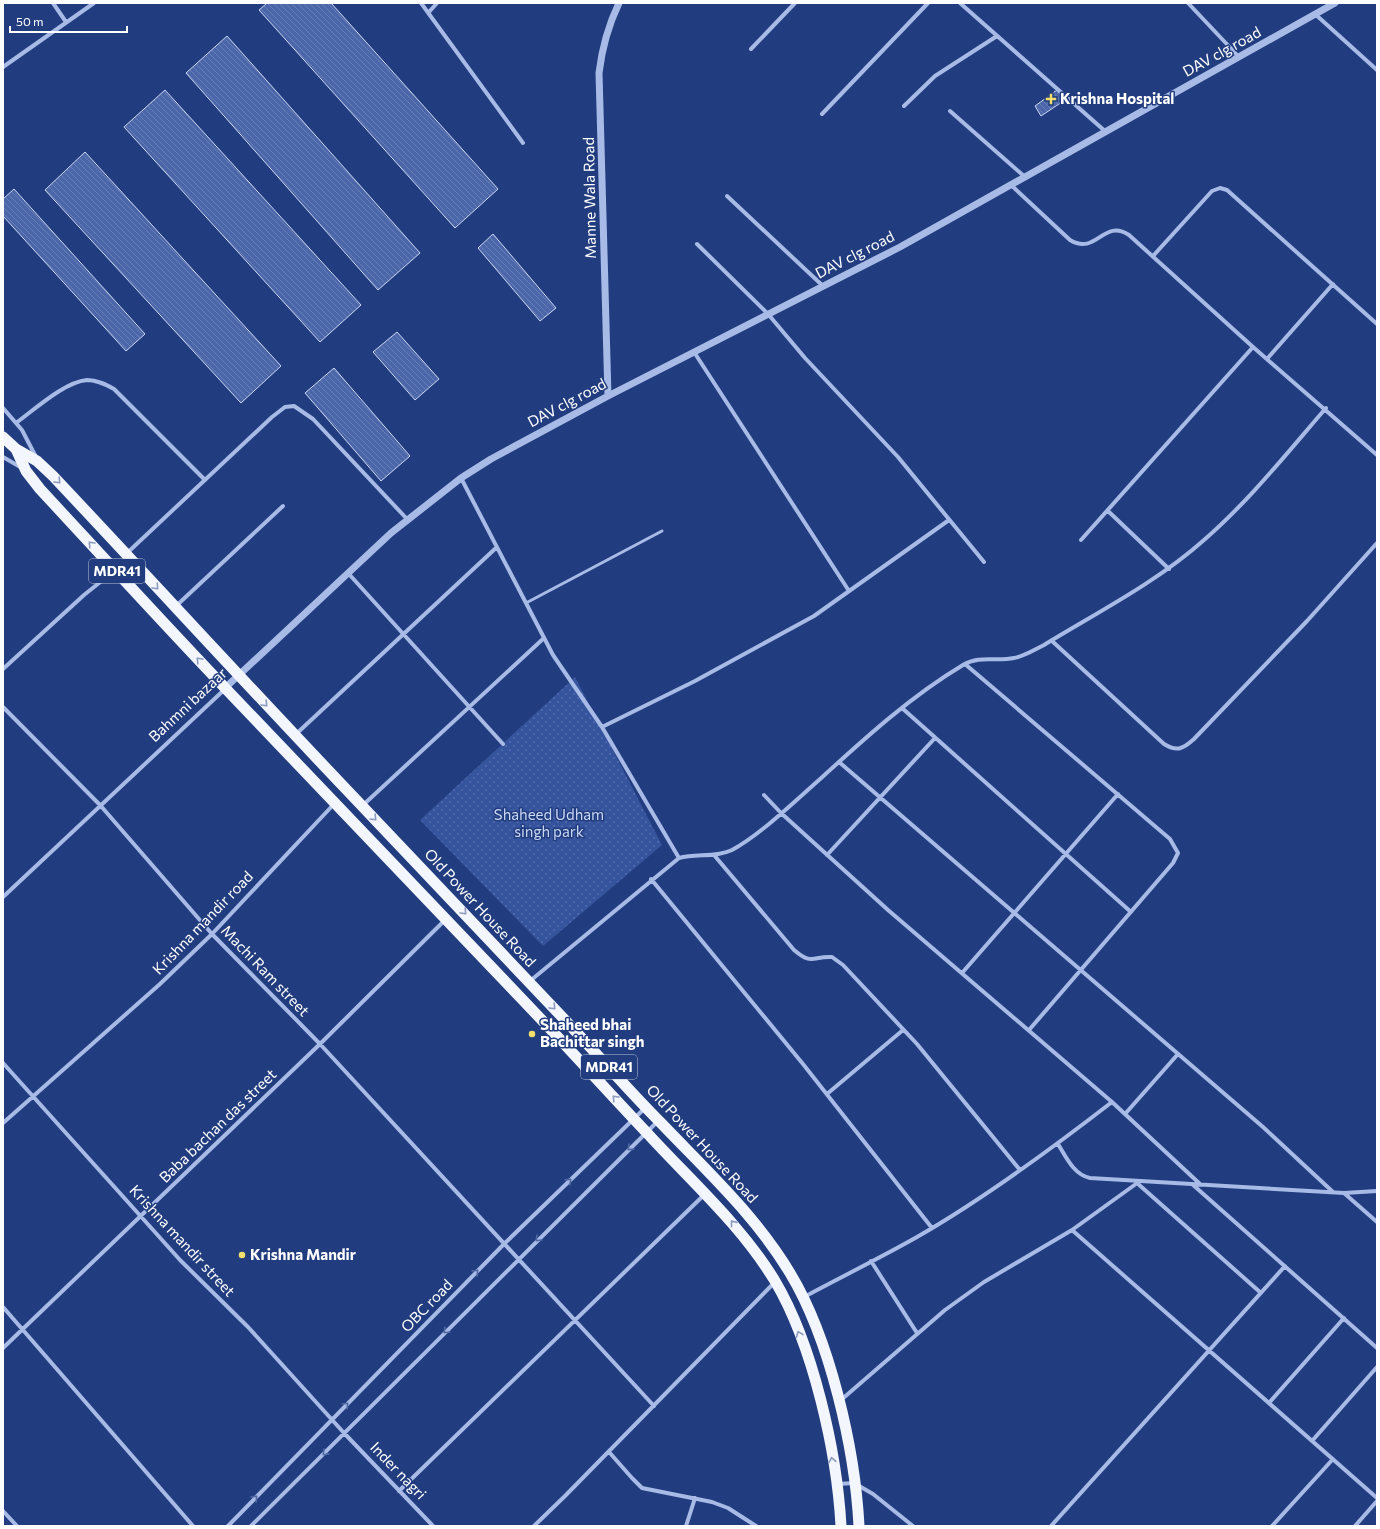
<svg xmlns="http://www.w3.org/2000/svg" width="1380" height="1529" viewBox="0 0 1380 1529" font-family="Commissioner,sans-serif">
<defs>
<pattern id="park-dots" width="8" height="8" patternUnits="userSpaceOnUse"><rect width="8" height="8" fill="#36549d"/><path d="M2 2h.1M6 6h.1" fill="none" stroke="#546eac" stroke-width="1.8" stroke-linecap="round"/></pattern>
<pattern id="building-back-hatch" width="6" height="6" patternUnits="userSpaceOnUse"><rect width="6" height="6" fill="#4b66a9"/><path d="M-1 5l2 2M0 0l6 6M5-1l2 2" fill="none" stroke="#667db6"/></pattern>
</defs>
<rect width="100%" height="100%" fill="#223d7f"/>
<path fill="url(#park-dots)" d="M575 677 662 845 543 946 420 820Z"/>
<path fill="url(#building-back-hatch)" stroke="#cbd8f5" d="M267 3H331L498 189 455 228 259 10Z
M227 36 420 253 378 290 186 73Z
M165 90 361 305 320 342 124 127Z
M1057 90 1065 100 1041 116 1035 106Z
M85 152 281 366 241 403 45 190Z
M14 189 145 334 126 351 3 216V199Z
M493 234 556 308 540 321 478 248Z
M397 332 439 379 415 400 373 352Z
M334 368 410 456 381 481 305 393Z"/>
<g fill="none" stroke-linecap="round" stroke-linejoin="round">
<path stroke="#a8bbe7" stroke-width="3" d="M526 603 662 531"/>
<path stroke="#a8bbe7" stroke-width="4" d="M53 3 66 22
M421 3 523 143
M960 3 1106 132
M1188 3 1239 57
M429 12 437 3
M1315 14 1377 70
M751 49 795 3
M3 67 94 3
M904 106 935 76 997 36
M950 111 1025 177
M822 114 928 3
M1011 185 1070 240C1097 256 1103 218 1129 235L1253 347 1377 455
M727 196 823 286
M697 244 768 314 805 358 898 457 984 562
M1153 256 1212 191 1220 188 1227 190 1377 324
M694 352 849 591
M1267 359 1333 284
M3 408 22 430 36 457
M16 423C34 410 64 382 87 380 97 380 105 384 114 389L205 480
M3 457 22 468
M461 478 553 655 602 727 679 858
M1108 511 1169 569
M1081 540 1253 347
M126 554 272 417 285 407 294 406 313 419 407 519
M348 573 503 744
M175 607 283 506
M1052 641 1164 744C1177 752 1183 749 1194 739L1307 621 1377 543
M965 664 1170 839 1178 853 1173 863 1029 1030
M3 669 84 595 114 571
M3 707 100 805 212 934 320 1044 654 1406
M902 708 1131 912
M602 727 695 681 814 616 949 520
M295 735 497 547
M839 762 1263 1127 1333 1192
M764 795 781 813 888 910 1112 1102 1200 1184
M362 806 544 638
M714 855 794 950C813 966 812 956 832 957L843 965 917 1044 1020 1170
M827 855 935 738
M651 879 803 1064 932 1228
M3 897 225 689
M962 973 1118 794
M530 981 679 858C696 853 715 858 732 850 761 834 794 802 819 780 864 739 911 696 963 665 980 655 996 662 1014 658 1025 656 1034 650 1044 645 1098 612 1157 582 1204 540 1249 501 1287 453 1326 408
M3 1063 180 1260 248 1327 344 1433 433 1526
M827 1094 903 1030
M1125 1114 1178 1054
M3 1123 160 984 212 934 334 804
M1058 1144C1066 1157 1074 1175 1090 1178L1344 1193 1377 1191
M1137 1183 1261 1293
M1192 1184 1377 1348
M1344 1193 1377 1222
M1072 1230 1377 1498
M871 1261 917 1333
M804 1297C841 1277 880 1258 917 1237 985 1198 1050 1150 1112 1102
M3 1307 193 1526
M3 1348 320 1044 445 920
M841 1400 945 1310 984 1282 1072 1230 1140 1181
M1269 1403 1344 1318
M1312 1441 1377 1367
M609 1452 632 1478 642 1488 712 1502 728 1508 756 1526
M838 1484 854 1483 873 1494 913 1526
M399 1491 705 1194
M3 1511 17 1526
M228 1526 504 1244 644 1109
M251 1526 658 1121
M534 1526 565 1496 774 1283
M686 1526 695 1498
M1051 1526 1285 1266
M1272 1526 1333 1459
M1355 1526 1377 1501"/>
<path stroke="#a8bbe7" stroke-width="7" d="M608 396 599 73C602 48 608 26 619 3
M225 688 391 533 461 478 491 459 608 396 900 247 1335 3"/>
<path stroke="#f4f6fe" stroke-width="11" d="M3 437 16 449 37 461 53 476C151 580 247 685 345 788 418 866 492 942 565 1020 597 1054 628 1090 662 1124 707 1171 756 1216 790 1273 830 1339 855 1449 859 1526
M16 449 26 471 40 489C102 556 164 624 227 690 331 799 435 907 538 1016 575 1055 611 1095 648 1134 692 1182 741 1225 775 1281 813 1345 837 1452 841 1526"/>
</g>
<defs><path id="oneway-chevron" d="M-2-3.5L2.5 0L-2 3.5" fill="none" stroke-width="1.6" stroke-linecap="round" stroke-linejoin="round"/></defs>
<g stroke="#8b9abe">
<use href="#oneway-chevron" transform="translate(58 481) rotate(47)"/>
<use href="#oneway-chevron" transform="translate(91 544) rotate(-133)"/>
<use href="#oneway-chevron" transform="translate(156 587) rotate(47)"/>
<use href="#oneway-chevron" transform="translate(199 660) rotate(-133)"/>
<use href="#oneway-chevron" transform="translate(265 704) rotate(47)"/>
<use href="#oneway-chevron" transform="translate(374 818) rotate(46)"/>
<use href="#oneway-chevron" transform="translate(464 912) rotate(47)"/>
<use href="#oneway-chevron" transform="translate(553 1007) rotate(47)"/>
<use href="#oneway-chevron" transform="translate(615 1098) rotate(-133)"/>
<use href="#oneway-chevron" transform="translate(733 1223) rotate(-129)"/>
<use href="#oneway-chevron" transform="translate(799 1334) rotate(-112)"/>
<use href="#oneway-chevron" transform="translate(832 1460) rotate(-100)"/>
</g>
<g stroke="#5169a3">
<use href="#oneway-chevron" transform="translate(630 1148) rotate(136)"/>
<use href="#oneway-chevron" transform="translate(569 1181) rotate(-44)"/>
<use href="#oneway-chevron" transform="translate(538 1239) rotate(135)"/>
<use href="#oneway-chevron" transform="translate(476 1272) rotate(-46)"/>
<use href="#oneway-chevron" transform="translate(446 1331) rotate(135)"/>
<use href="#oneway-chevron" transform="translate(346 1405) rotate(-46)"/>
<use href="#oneway-chevron" transform="translate(325 1453) rotate(135)"/>
<use href="#oneway-chevron" transform="translate(255 1498) rotate(-47)"/>
</g>
<g fill="#f2e06a" stroke="#223d7f" stroke-width="1.5">
<path d="M1049 93h4v4h4v4h-4v4h-4v-4h-4v-4h4z"/>
<circle cx="532" cy="1034" r="4"/>
<circle cx="242" cy="1255" r="4"/>
</g>
<g text-anchor="middle" stroke-width="3" stroke-linejoin="round" paint-order="stroke">
<g fill="#223d7f" stroke="#bdc5d9" stroke-width="1">
<rect x="89" y="559" width="56" height="24" rx="3"/>
<rect x="581" y="1055" width="56" height="24" rx="3"/>
</g>
<g font-size="14" font-weight="bold" fill="#fff">
<text x="117" y="576">MDR41</text>
<text x="609" y="1072">MDR41</text>
</g>
<g font-size="15" fill="#fff" stroke="#223d7f">
<text transform="translate(1222 52) rotate(-29)" y="5">DAV clg road</text>
<text transform="translate(590 198) rotate(-91)" y="5">Manne Wala Road</text>
<text transform="translate(855 255) rotate(-27)" y="5">DAV clg road</text>
<text transform="translate(567 403) rotate(-28)" y="5">DAV clg road</text>
<text transform="translate(188 705) rotate(-43)" y="5">Bahmni bazaar</text>
<text transform="translate(480 908) rotate(47)" y="5">Old Power House Road</text>
<text transform="translate(203 923) rotate(-46)" y="5">Krishna mandir road</text>
<text transform="translate(265 971) rotate(46)" y="5">Machi Ram street</text>
<text transform="translate(218 1126) rotate(-44)" y="5">Baba bachan das street</text>
<text transform="translate(702 1144) rotate(47)" y="5">Old Power House Road</text>
<text transform="translate(182 1241) rotate(47)" y="5">Krishna mandir street</text>
<text transform="translate(427 1306) rotate(-46)" y="5">OBC road</text>
<text transform="translate(398 1471) rotate(46)" y="5">Inder nagri</text>
</g>
<g font-size="15" font-weight="bold" fill="#fff" stroke="#223d7f" text-anchor="start">
<text x="1060" y="104">Krishna Hospital</text>
<text x="540" y="1030">Shaheed bhai<tspan x="540" dy="17">Bachittar singh</tspan></text>
<text x="250" y="1260">Krishna Mandir</text>
</g>
<g font-size="15" fill="#cbd8f5" stroke="#223d7f">
<text x="549" y="820">Shaheed Udham<tspan x="549" dy="17">singh park</tspan></text>
</g>
</g>
<rect width="1380" height="1529" fill="none" stroke="#ffffff" stroke-width="8"/>
<path d="M10 26v6h117v-6" fill="none" stroke="#ffffff" stroke-width="2"/>
<text x="16" y="26" font-size="12" fill="#ffffff" stroke="#223d7f" stroke-width="3" paint-order="stroke">50 m</text>
</svg>
